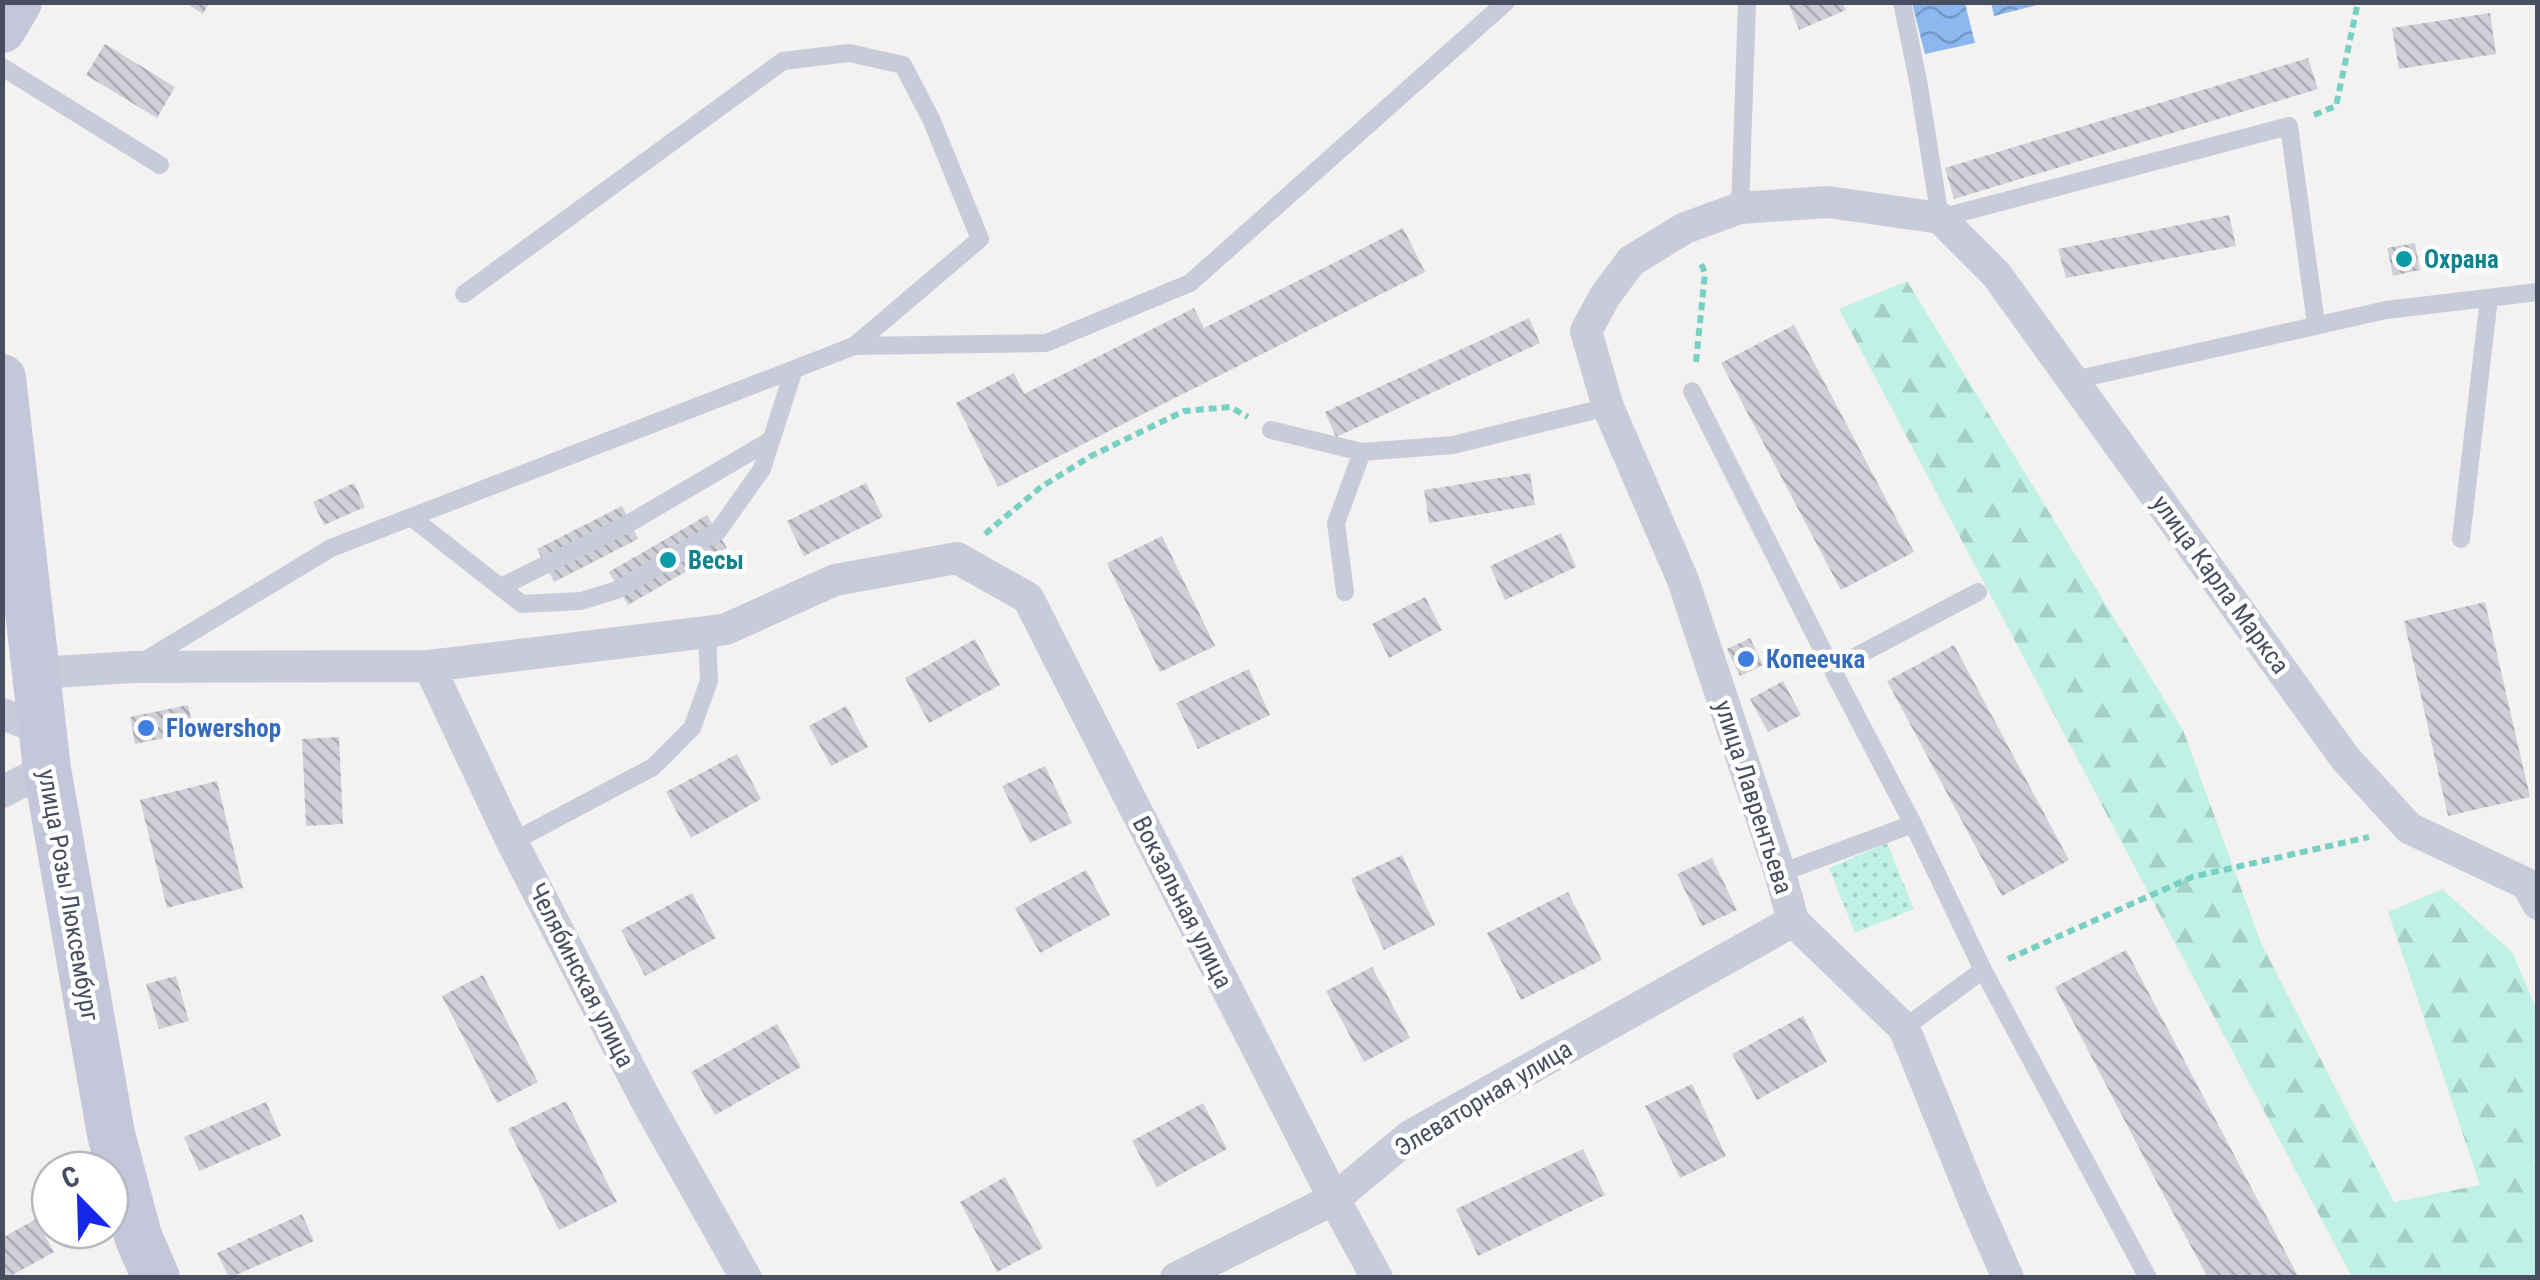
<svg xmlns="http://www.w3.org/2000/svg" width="2540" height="1280" viewBox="0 0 2540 1280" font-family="'Roboto Condensed',sans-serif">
<defs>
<pattern id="forest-firs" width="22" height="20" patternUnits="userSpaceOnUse" patternTransform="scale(2.5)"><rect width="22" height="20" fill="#c0f1e4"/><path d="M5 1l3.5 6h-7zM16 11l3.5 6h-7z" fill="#a6d0c6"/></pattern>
<pattern id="park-dots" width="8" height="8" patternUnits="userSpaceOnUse" patternTransform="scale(2.5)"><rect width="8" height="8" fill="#c0f1e4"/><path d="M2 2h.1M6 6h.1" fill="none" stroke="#a6d0c6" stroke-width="1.8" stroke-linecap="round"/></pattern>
<pattern id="water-waves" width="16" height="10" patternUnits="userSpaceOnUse" patternTransform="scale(2.5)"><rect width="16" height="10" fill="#8cb8ef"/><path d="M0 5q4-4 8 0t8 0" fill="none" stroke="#7498c5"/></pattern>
<pattern id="building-back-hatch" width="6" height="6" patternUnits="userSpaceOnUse" patternTransform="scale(2.5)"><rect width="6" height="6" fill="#cecfd7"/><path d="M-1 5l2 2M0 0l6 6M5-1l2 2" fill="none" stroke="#a9aab2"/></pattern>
</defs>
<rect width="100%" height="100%" fill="#f4f2f1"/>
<path fill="url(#forest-firs)" d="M1907 281 2183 730 2261 943 2394 1202 2480 1185 2388 912 2442 889 2512 952 2537 1010V1277H2352L1839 309Z"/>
<path fill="url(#park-dots)" d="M1887 843 1914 909 1855 933 1829 868Z"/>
<path fill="url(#water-waves)" d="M1912 3H1965L1975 43 1925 54Z
M2045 3 1994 16 1991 3V2Z"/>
<path fill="url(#building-back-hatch)" d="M184 2H210L203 14Z
M1788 2H1842L1846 10 1799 30Z
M2490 13 2496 54 2399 69 2392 28Z
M105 44 175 87 157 118 86 75Z
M2308 58 2318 89 1954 199 1945 168Z
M2229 215 2236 246 2066 278 2058 249Z
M1403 228 1425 272 998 487 956 403 1014 373 1024 394 1194 308 1204 328Z
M2415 243 2420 270 2393 276 2387 248Z
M1529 318 1540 343 1336 437 1325 412Z
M1794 325 1914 552 1841 590 1721 363Z
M1530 473 1535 505 1429 523 1424 490Z
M354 483 365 507 324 525 313 502Z
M866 483 883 517 804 556 787 521Z
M622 506 638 539 554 582 537 549Z
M707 515 727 548 628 605 609 572Z
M1561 533 1576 567 1505 600 1490 566Z
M1162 536 1215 646 1160 672 1107 563Z
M1425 597 1442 630 1389 658 1372 624Z
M2485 602 2530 797 2448 816 2404 621Z
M1750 638 1763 665 1740 676 1727 649Z
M975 639 1000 685 929 723 905 678Z
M1954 645 2069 860 2002 896 1887 681Z
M1249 669 1270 715 1198 749 1176 703Z
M1783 681 1801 715 1768 732 1750 699Z
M188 705 194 732 135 744 130 717Z
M846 706 868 747 831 766 809 726Z
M339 737 343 824 306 826 302 739Z
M737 754 761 799 691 838 666 792Z
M1045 766 1072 823 1030 843 1002 786Z
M217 781 243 888 167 908 140 800Z
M1402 855 1435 925 1384 950 1351 879Z
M1712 858 1737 910 1702 926 1677 874Z
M1086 870 1110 915 1040 953 1015 908Z
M1568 892 1602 960 1521 1000 1487 933Z
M692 893 716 938 645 976 621 930Z
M2126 950 2299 1278H2208L2164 1196 2055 987Z
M1372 967 1410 1038 1364 1062 1326 991Z
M483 975 538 1082 497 1103 442 996Z
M176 976 189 1021 159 1029 146 984Z
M1803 1016 1827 1062 1757 1100 1732 1054Z
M777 1024 801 1067 715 1115 691 1072Z
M1692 1084 1726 1156 1680 1178 1645 1106Z
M566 1101 617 1202 559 1230 508 1129Z
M266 1102 281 1136 199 1171 184 1137Z
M1203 1103 1227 1149 1157 1187 1132 1141Z
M1583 1149 1605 1195 1478 1256 1456 1209Z
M1005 1177 1043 1248 997 1272 960 1202Z
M302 1214 314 1241 229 1278 217 1253Z
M36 1219 54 1252 7 1278H2V1238Z"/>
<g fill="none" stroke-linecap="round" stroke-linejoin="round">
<path stroke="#77d0c3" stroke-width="6" stroke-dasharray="8 5" stroke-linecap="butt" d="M2314 115 2336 106 2358 2
M1696 362 1705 273 1700 261
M985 534 1041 487 1091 456 1184 411 1230 407 1248 417
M2008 959 2192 877 2369 837"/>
<path stroke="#c8cbd9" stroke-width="18" d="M1902 2 1919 86 1940 218 2289 126 2316 324
M2 67 160 165
M1740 208 1747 2
M464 294 783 61 849 53 903 65 931 119 980 239 854 346
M2074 380 2386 310 2538 292
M1692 391 1832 669 1913 824 1983 970 2148 1278
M1271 430 1362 452 1453 445 1608 407
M411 517 522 604 581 601 617 590 718 531 762 469 794 369
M2461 539 2489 298
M501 587 633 521 771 440
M1345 592 1336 523 1362 452
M144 661 331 548 854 346 1046 343 1190 283 1506 2
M1832 669 1978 592
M512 842 653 767 692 728 709 681 707 632
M1780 873 1913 824
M1904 1028 1983 970"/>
<path stroke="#c8cbd9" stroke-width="32" d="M429 666 512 842 647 1102 746 1278
M37 673 134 667 429 666 707 632 726 629 835 580 957 558 1028 598 1334 1199 1377 1278
M2 714 42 729
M2 792 47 769
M1176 1278 1334 1199 1410 1136 1793 921
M2008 1278 1973 1198 1904 1028 1793 921 1780 873 1683 580 1608 407 1586 331 1605 296 1631 261 1685 228 1740 208 1828 202 1940 218 1996 274 2345 758 2409 828 2527 884 2538 904"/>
<path stroke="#c4c7da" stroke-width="48" d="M2 29 18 2
M2 378 47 769 111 1134 138 1236 156 1278"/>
</g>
<g fill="#0f9aa8" stroke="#fff" stroke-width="4">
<circle cx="2404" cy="259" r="10"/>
<circle cx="668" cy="560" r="10"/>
</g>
<g fill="#3f7fe0" stroke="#fff" stroke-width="4">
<circle cx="1746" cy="659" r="10"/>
<circle cx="146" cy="728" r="10"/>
</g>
<g text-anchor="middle" stroke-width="9" stroke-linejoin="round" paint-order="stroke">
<g font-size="25" font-weight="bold" fill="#0d838f" stroke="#fff" text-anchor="start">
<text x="2424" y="268">Охрана</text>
<text x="688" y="569">Весы</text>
</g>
<g font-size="25" fill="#484d60" stroke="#fff">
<text transform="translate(2221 584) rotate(54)" y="9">улица Карла Маркса</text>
<text transform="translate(1754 797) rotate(72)" y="9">улица Лаврентьева</text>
<text transform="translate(69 895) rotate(80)" y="9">улица Розы Люксембург</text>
<text transform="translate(1183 902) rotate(63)" y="9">Вокзальная улица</text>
<text transform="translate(582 975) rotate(63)" y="9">Челябинская улица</text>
<text transform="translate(1483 1098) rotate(-31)" y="9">Элеваторная улица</text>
</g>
<g font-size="25" font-weight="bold" fill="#366cbe" stroke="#fff" text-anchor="start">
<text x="1766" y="668">Копеечка</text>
<text x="166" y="737">Flowershop</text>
</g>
</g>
<rect width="2540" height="1280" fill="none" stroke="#484d60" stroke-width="10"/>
<g transform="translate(80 1200) rotate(337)"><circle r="48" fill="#ffffff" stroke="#b6b8bf" stroke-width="2.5"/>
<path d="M0-8L18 38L0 25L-18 38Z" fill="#1528ea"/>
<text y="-15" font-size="28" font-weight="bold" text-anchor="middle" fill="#484d60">С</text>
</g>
</svg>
